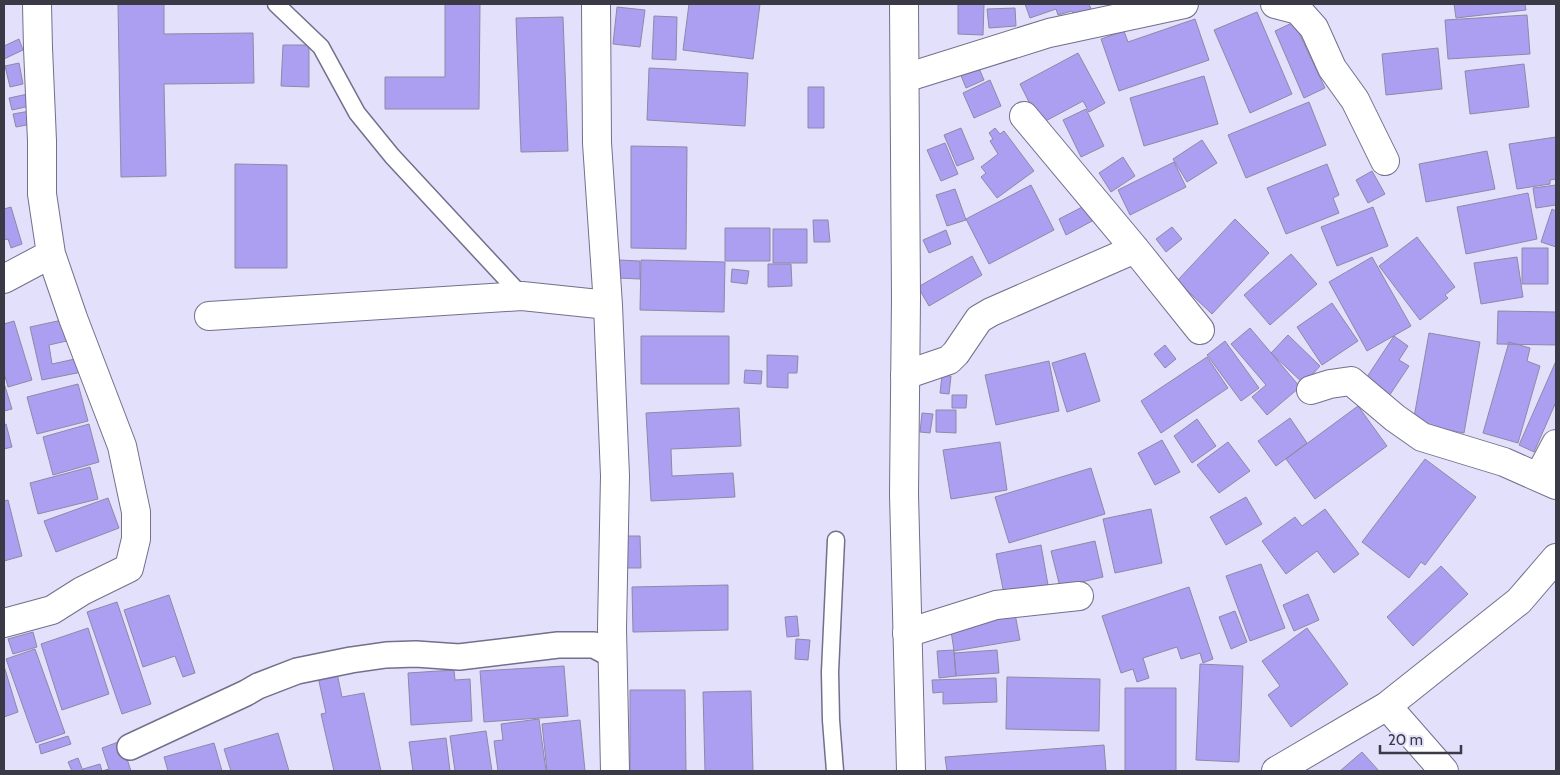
<svg xmlns="http://www.w3.org/2000/svg" width="1560" height="775" viewBox="0 0 1560 775" font-family="Cabin,sans-serif">
<rect width="100%" height="100%" fill="#e3e0fb"/>
<path fill="#ac9ff1" stroke="#8d89a7" d="M118 4H164V34L253 33 254 83 164 84 166 176 121 177Z
M445 4H480L479 109H385V77H445Z
M689 4H760L753 59 683 50Z
M958 4H984L983 35 958 34Z
M1025 4H1089L1091 9 1074 15 1072 11 1058 15 1056 9 1030 18Z
M1454 4H1525L1526 10 1456 18Z
M617 7 645 10 640 47 613 44Z
M1015 8 1016 26 989 28 987 9Z
M1257 12 1292 94 1250 113 1214 30Z
M1527 15 1530 54 1448 59 1445 20Z
M654 16 677 17 676 60 652 59Z
M563 17 568 151 521 152 516 18Z
M1195 19 1209 60 1119 91 1101 39 1124 31 1128 42Z
M1294 22 1325 88 1304 98 1275 31Z
M19 39 23 50 4 59V46Z
M283 45H309V87L281 86Z
M1438 48 1442 89 1386 95 1382 54Z
M1078 53 1105 103 1089 112 1083 101 1040 124 1020 84Z
M19 63 23 84 10 87 5 66Z
M1524 64 1529 107 1470 114 1465 71Z
M978 66 984 80 966 88 960 73Z
M649 68 748 73 745 126 647 120Z
M1204 76 1218 124 1144 146 1130 98Z
M990 80 1001 106 974 118 963 93Z
M808 87H824V128H808Z
M28 94 30 106 12 110 9 98Z
M1309 102 1326 145 1246 178 1228 135Z
M1086 109 1104 146 1081 157 1063 120Z
M30 111 32 124 16 127 13 114Z
M961 128 974 159 957 166 944 135Z
M995 128 1000 134 1004 131 1034 171 997 198 981 177 986 173 981 167 998 154 990 141 993 139 989 133Z
M1556 137V179L1550 180V184L1517 189 1509 144Z
M1202 140 1217 163 1187 182 1173 159Z
M945 143 958 174 941 181 927 150Z
M631 146 687 147 686 249 631 248Z
M1487 151 1495 189 1426 202 1419 164Z
M1123 157 1135 176 1111 192 1099 173Z
M1174 162 1186 187 1130 215 1118 190Z
M235 164 287 165V268H235Z
M1327 164 1339 195 1333 198 1339 213 1286 234 1267 188Z
M1372 171 1385 194 1368 203 1356 180Z
M1031 185 1054 230 989 264 966 219Z
M1556 185V205L1536 208 1533 188Z
M955 189 966 220 947 226 936 195Z
M1528 193 1537 239 1466 254 1457 207Z
M1088 204 1096 219 1066 235 1059 219Z
M11 207 22 244 11 248 8 239 4 240V209Z
M1373 207 1388 246 1337 266 1321 227Z
M1552 209 1556 211V247L1541 242Z
M1235 219 1269 253 1212 314 1177 281Z
M813 220H828L830 242H814Z
M1172 227 1182 239 1166 252 1156 239Z
M725 228H770V261H725Z
M773 229H807V263H773Z
M946 230 951 244 929 253 923 240Z
M1417 237 1455 287 1445 295 1448 298 1420 320 1379 266Z
M1522 248H1548V284H1522Z
M1291 254 1317 284 1270 325 1244 295Z
M972 256 982 275 929 306 918 287Z
M1372 257 1411 326 1367 351 1329 282Z
M1517 257 1523 297 1481 304 1474 263Z
M619 260 640 261V279L618 278Z
M641 260 725 262 724 312 640 310Z
M768 264H791L792 286 768 287Z
M732 269 749 271 747 284 731 282Z
M1332 303 1358 341 1322 365 1297 327Z
M1498 311 1556 312V345L1497 344Z
M76 317 80 338 49 345 52 364 84 357 87 371 42 380 30 327Z
M14 321 32 380 8 387 4 373V324Z
M1250 328 1300 387 1267 415 1252 397 1266 385 1231 344Z
M1429 333 1480 342 1464 433 1413 423Z
M1288 335 1320 366 1304 384 1271 353Z
M641 336H729V384H641Z
M1394 336 1408 346 1399 360 1409 366 1389 396 1365 380Z
M1225 341 1259 388 1241 401 1207 355Z
M1509 342 1530 348 1527 361 1540 366 1518 443 1483 433Z
M1165 345 1176 359 1165 368 1154 354Z
M1085 353 1100 401 1067 412 1052 363Z
M767 355 798 356 797 373H788V388L767 387Z
M1207 357 1228 388 1161 433 1141 401Z
M1049 361 1059 411 996 425 985 375Z
M1556 361V402L1534 452 1519 445Z
M745 370 762 371 761 384 744 383Z
M942 375 951 376 949 394 940 393Z
M4 383 12 409 4 411Z
M78 384 88 421 37 434 27 397Z
M952 395H967L966 408H952Z
M1358 406 1387 446 1315 499 1286 459Z
M739 408 741 446 671 449 672 476 733 473 735 497 651 501 646 413Z
M936 410H956V433L936 432Z
M922 413 933 414 930 433 920 432Z
M1290 418 1307 443 1276 466 1258 441Z
M1197 419 1216 446 1192 463 1174 436Z
M6 424 12 447 4 449V425Z
M89 424 99 462 53 475 43 437Z
M1162 440 1180 472 1155 485 1138 453Z
M1000 442 1007 490 951 499 943 450Z
M1228 442 1250 471 1219 493 1197 465Z
M1425 459 1476 497 1425 565 1421 562 1409 578 1362 542Z
M90 467 98 499 38 514 30 483Z
M1091 468 1105 514 1009 543 995 497Z
M1246 497 1262 524 1226 545 1210 517Z
M108 498 119 528 56 552 44 521Z
M8 500 22 556 4 561V501Z
M1151 509 1162 563 1115 573 1103 519Z
M1325 509 1359 554 1334 573 1317 551 1286 574 1262 541 1295 517 1302 526Z
M621 536H640L641 568H621Z
M1095 541 1103 577 1060 587 1051 551Z
M1041 545 1048 585 1004 594 996 554Z
M1261 564 1285 628 1250 641 1226 576Z
M1441 566 1468 594 1413 646 1387 617Z
M728 585V630L633 632 632 587Z
M1189 587 1213 659 1203 663 1200 653 1181 659 1177 647 1143 658 1149 678 1137 682 1133 669 1121 673 1102 616Z
M1308 594 1319 620 1294 631 1283 605Z
M169 595 195 673 183 677 175 656 143 667 124 610Z
M117 602 151 704 122 714 87 612Z
M1235 611 1247 642 1231 649 1219 617Z
M1015 614 1020 640 954 651 950 624Z
M797 616 799 636 787 637 785 617Z
M88 628 109 694 62 710 41 644Z
M1307 628 1348 684 1291 727 1268 695 1280 686 1262 661Z
M33 632 37 647 13 654 8 639Z
M796 639 810 640 808 660 795 659Z
M35 649 65 733 36 743 6 659Z
M954 650 956 676 939 678 937 651Z
M997 650 999 673 956 676 954 653Z
M1200 664 1243 666 1239 762 1196 760Z
M4 666 18 712 4 717Z
M564 666 568 716 484 722 480 671Z
M454 670 455 680 470 679 472 721 411 725 408 673Z
M337 673 342 697 364 693 381 771H334L321 714 326 713 318 677Z
M1007 677 1100 679 1099 731 1006 729Z
M996 678 997 702 943 704V692L933 693 932 680Z
M1125 688H1176V771H1125Z
M630 690H685L686 771H630Z
M751 691 753 771H705L703 692Z
M539 719 546 771H498L494 741 503 740 501 724Z
M580 720 585 771H547L542 724Z
M486 731 492 771H455L450 736Z
M278 733 289 771H231L224 749Z
M68 736 71 744 41 754 39 745Z
M446 738 450 771H413L409 742Z
M121 741 131 771H84L83 769 100 764 102 771 109 769 102 748Z
M214 743 222 771H168L164 757Z
M1104 745 1106 771H947L945 757Z
M1362 752 1379 771H1340Z
M78 758 83 771H72L68 762Z"/>
<g fill="none" stroke-linecap="round" stroke-linejoin="round">
<g stroke="#736f8c" stroke-width="19">
<path id="service" d="M276 4 321 47 357 113 392 156 522 296
M835 771 831 720 830 672 836 540"/>
</g>
<g stroke="#736f8c" stroke-width="28">
<path id="pedestrian" d="M130 747 246 693 258 686 297 671 351 660 386 655 416 654 459 657 558 645H594L613 655"/>
</g>
<g stroke="#736f8c" stroke-width="30">
<path id="minor" d="M596 4 597 143 608 305 615 476 612 628 615 771
M1275 4 1298 10 1314 28 1332 68 1355 100 1385 161
M905 78 1049 33 1184 4
M1024 116 1135 249 1200 330
M4 279 51 254
M209 316 522 296 608 305
M905 375 949 360 956 353 979 319 991 312 1135 249
M1311 390 1330 384 1351 381 1395 418 1422 437 1504 462 1556 485
M1539 476 1556 444
M4 623 52 610 82 591 129 568 136 539V512L122 446 73 318 51 254 42 194V141L38 48 37 4
M907 633 996 605 1079 596
M1387 706 1444 771
M1276 771 1387 706 1519 601 1556 558"/>
</g>
<g stroke="#736f8c" stroke-width="30">
<path id="tertiary" d="M904 4 906 298 904 494 911 771"/>
</g>
<use href="#service" stroke="#fff" stroke-width="16"/>
<use href="#pedestrian" stroke="#fff" stroke-width="25"/>
<use href="#minor" stroke="#fff" stroke-width="28"/>
<use href="#tertiary" stroke="#fff" stroke-width="28"/>
</g>
<rect width="1560" height="775" fill="none" stroke="#3a3946" stroke-width="10"/>
<path d="M1380 745v8h81v-8" fill="none" stroke="#3a3946" stroke-width="2.5"/>
<text x="1388" y="745" font-size="15" fill="#3a3946" stroke="#e3e0fb" stroke-width="4" paint-order="stroke">20 m</text>
</svg>
